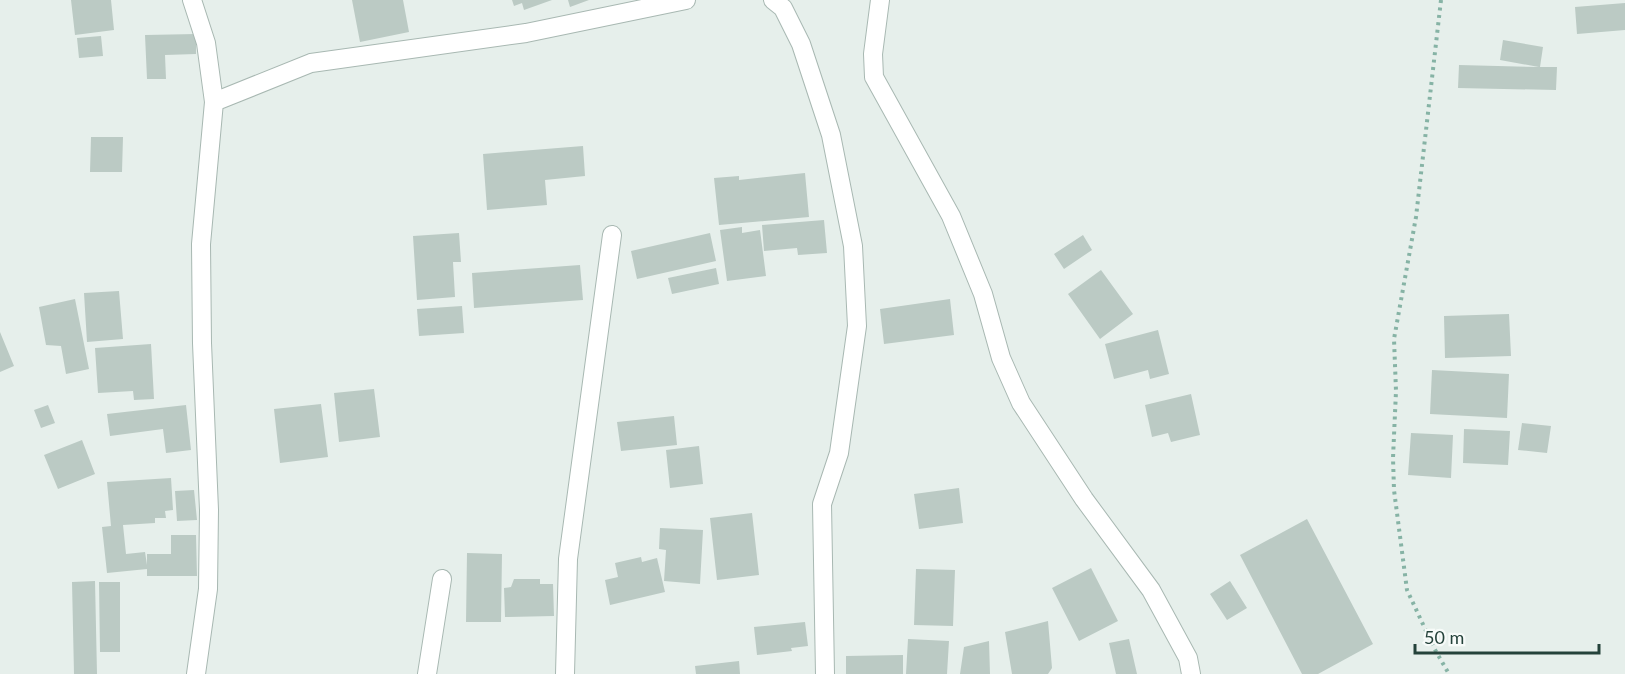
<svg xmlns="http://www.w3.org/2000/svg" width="1625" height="674" viewBox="0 0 1625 674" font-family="Lato,sans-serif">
<rect width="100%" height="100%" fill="#e6efeb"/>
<path fill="#bbcac4" d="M71 0H111L114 30 75 35Z
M352 0H403L409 32 360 42Z
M512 0H552L524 10 522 3 514 6Z
M568 0H589L570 7Z
M1625 3V30L1577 34 1575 7Z
M196 34V54L165 55 166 79H147L145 35Z
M101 36 103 56 79 58 77 38Z
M1503 40 1543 47 1540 67H1557L1556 90 1458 88 1459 65 1539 67 1500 60Z
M91 137H123L122 172H90Z
M583 146 585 176 545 180 547 205 487 210 483 154Z
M805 173 809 217 719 225 714 178 739 176V180Z
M824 220 827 253 798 255 797 248 764 251 762 225Z
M742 227V233L760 230 766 276 727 281 720 230Z
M459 233 461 262H453L455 297 417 300 413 236Z
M710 233 716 261 637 279 631 251Z
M1083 235 1092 250 1064 269 1054 254Z
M580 265 583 300 474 308 472 273Z
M716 268 719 284 672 294 668 278Z
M1101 270 1133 314 1100 339 1068 294Z
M119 291 123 339 87 342 84 293Z
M75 299 89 369 66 374 61 346 46 345 39 307Z
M950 299 954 335 884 344 880 309Z
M462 306 464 333 419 336 417 309Z
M1509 314 1511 356 1445 358 1444 316Z
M1158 330 1169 374 1150 379 1148 370 1114 379 1105 344Z
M0 332 14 366 0 372Z
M151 344 154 399 134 400 133 391 98 393 95 348Z
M1432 370 1509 374 1507 418 1430 414Z
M374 389 380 437 339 442 334 393Z
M1191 394 1200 435 1171 442 1168 433 1152 437 1145 405Z
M321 404 328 457 280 463 274 409Z
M48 405 55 423 41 428 34 410Z
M186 405 191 450 166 453 163 429 110 436 107 414Z
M674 416 677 445 621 451 617 422Z
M1522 423 1551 426 1547 453 1518 450Z
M1464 429 1510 431 1508 465 1463 463Z
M1411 433 1453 435 1451 478 1408 475Z
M82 440 95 474 58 489 44 455Z
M699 446 703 484 670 488 666 450Z
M171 478 173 510 165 511 166 518H155V523L123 525 126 554 145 552 147 565V554H171V535H196L197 576H147V569L107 573 102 527 111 526 107 482Z
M959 488 963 523 919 529 914 494Z
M194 490 197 520 177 521 175 491Z
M752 513 759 575 717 580 710 518Z
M1307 519 1373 644 1318 674H1302L1240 555Z
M660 528 703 530 700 584 664 581 666 550 659 549Z
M467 553 502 554 501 622H466Z
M641 557 642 562 657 558 665 592 610 605 605 580 618 577 615 563Z
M1091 568 1118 621 1079 641 1052 588Z
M916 569 955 570 953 626 914 625Z
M514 579H540V584H553L554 616 505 617 504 588 511 587Z
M95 581 97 674H74L72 582Z
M1230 581 1247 608 1227 620 1210 594Z
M99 582H120V652H100Z
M1048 621 1052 668 1048 674H1012L1005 632Z
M805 622 808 646 791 648 792 651 757 655 754 627Z
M908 639 949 641 947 674H906Z
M1129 639 1137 674H1116L1109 643Z
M989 641 990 674H960L964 647Z
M903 655V674H846V656Z
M739 661 740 674H696L695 666Z"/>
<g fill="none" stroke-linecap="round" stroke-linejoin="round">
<g stroke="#a8b8b2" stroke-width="20">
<path id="minor" d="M192 0 206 43 214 102 201 244 202 343 209 510 208 589 196 674
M773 0 783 8 801 44 831 135 853 246 857 326 839 453 822 504 825 674
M880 0 873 54 874 77 951 216 983 294 1001 358 1021 403 1084 499 1151 590 1188 658 1191 674
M214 102 311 63 526 33 686 0
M427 674 442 579
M565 674 568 559 612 235"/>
</g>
<path stroke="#86b3a5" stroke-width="4" stroke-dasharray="3 4.5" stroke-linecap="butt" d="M1441 0 1416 217 1394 339 1396 391 1393 458 1394 490 1407 590 1434 648 1449 674"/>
<use href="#minor" stroke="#fff" stroke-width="18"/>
</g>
<path d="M1415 644v9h184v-9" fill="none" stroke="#24423a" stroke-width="3"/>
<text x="1424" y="644" font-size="18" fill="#24423a" stroke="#f7fbf9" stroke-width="4.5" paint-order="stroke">50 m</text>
</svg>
